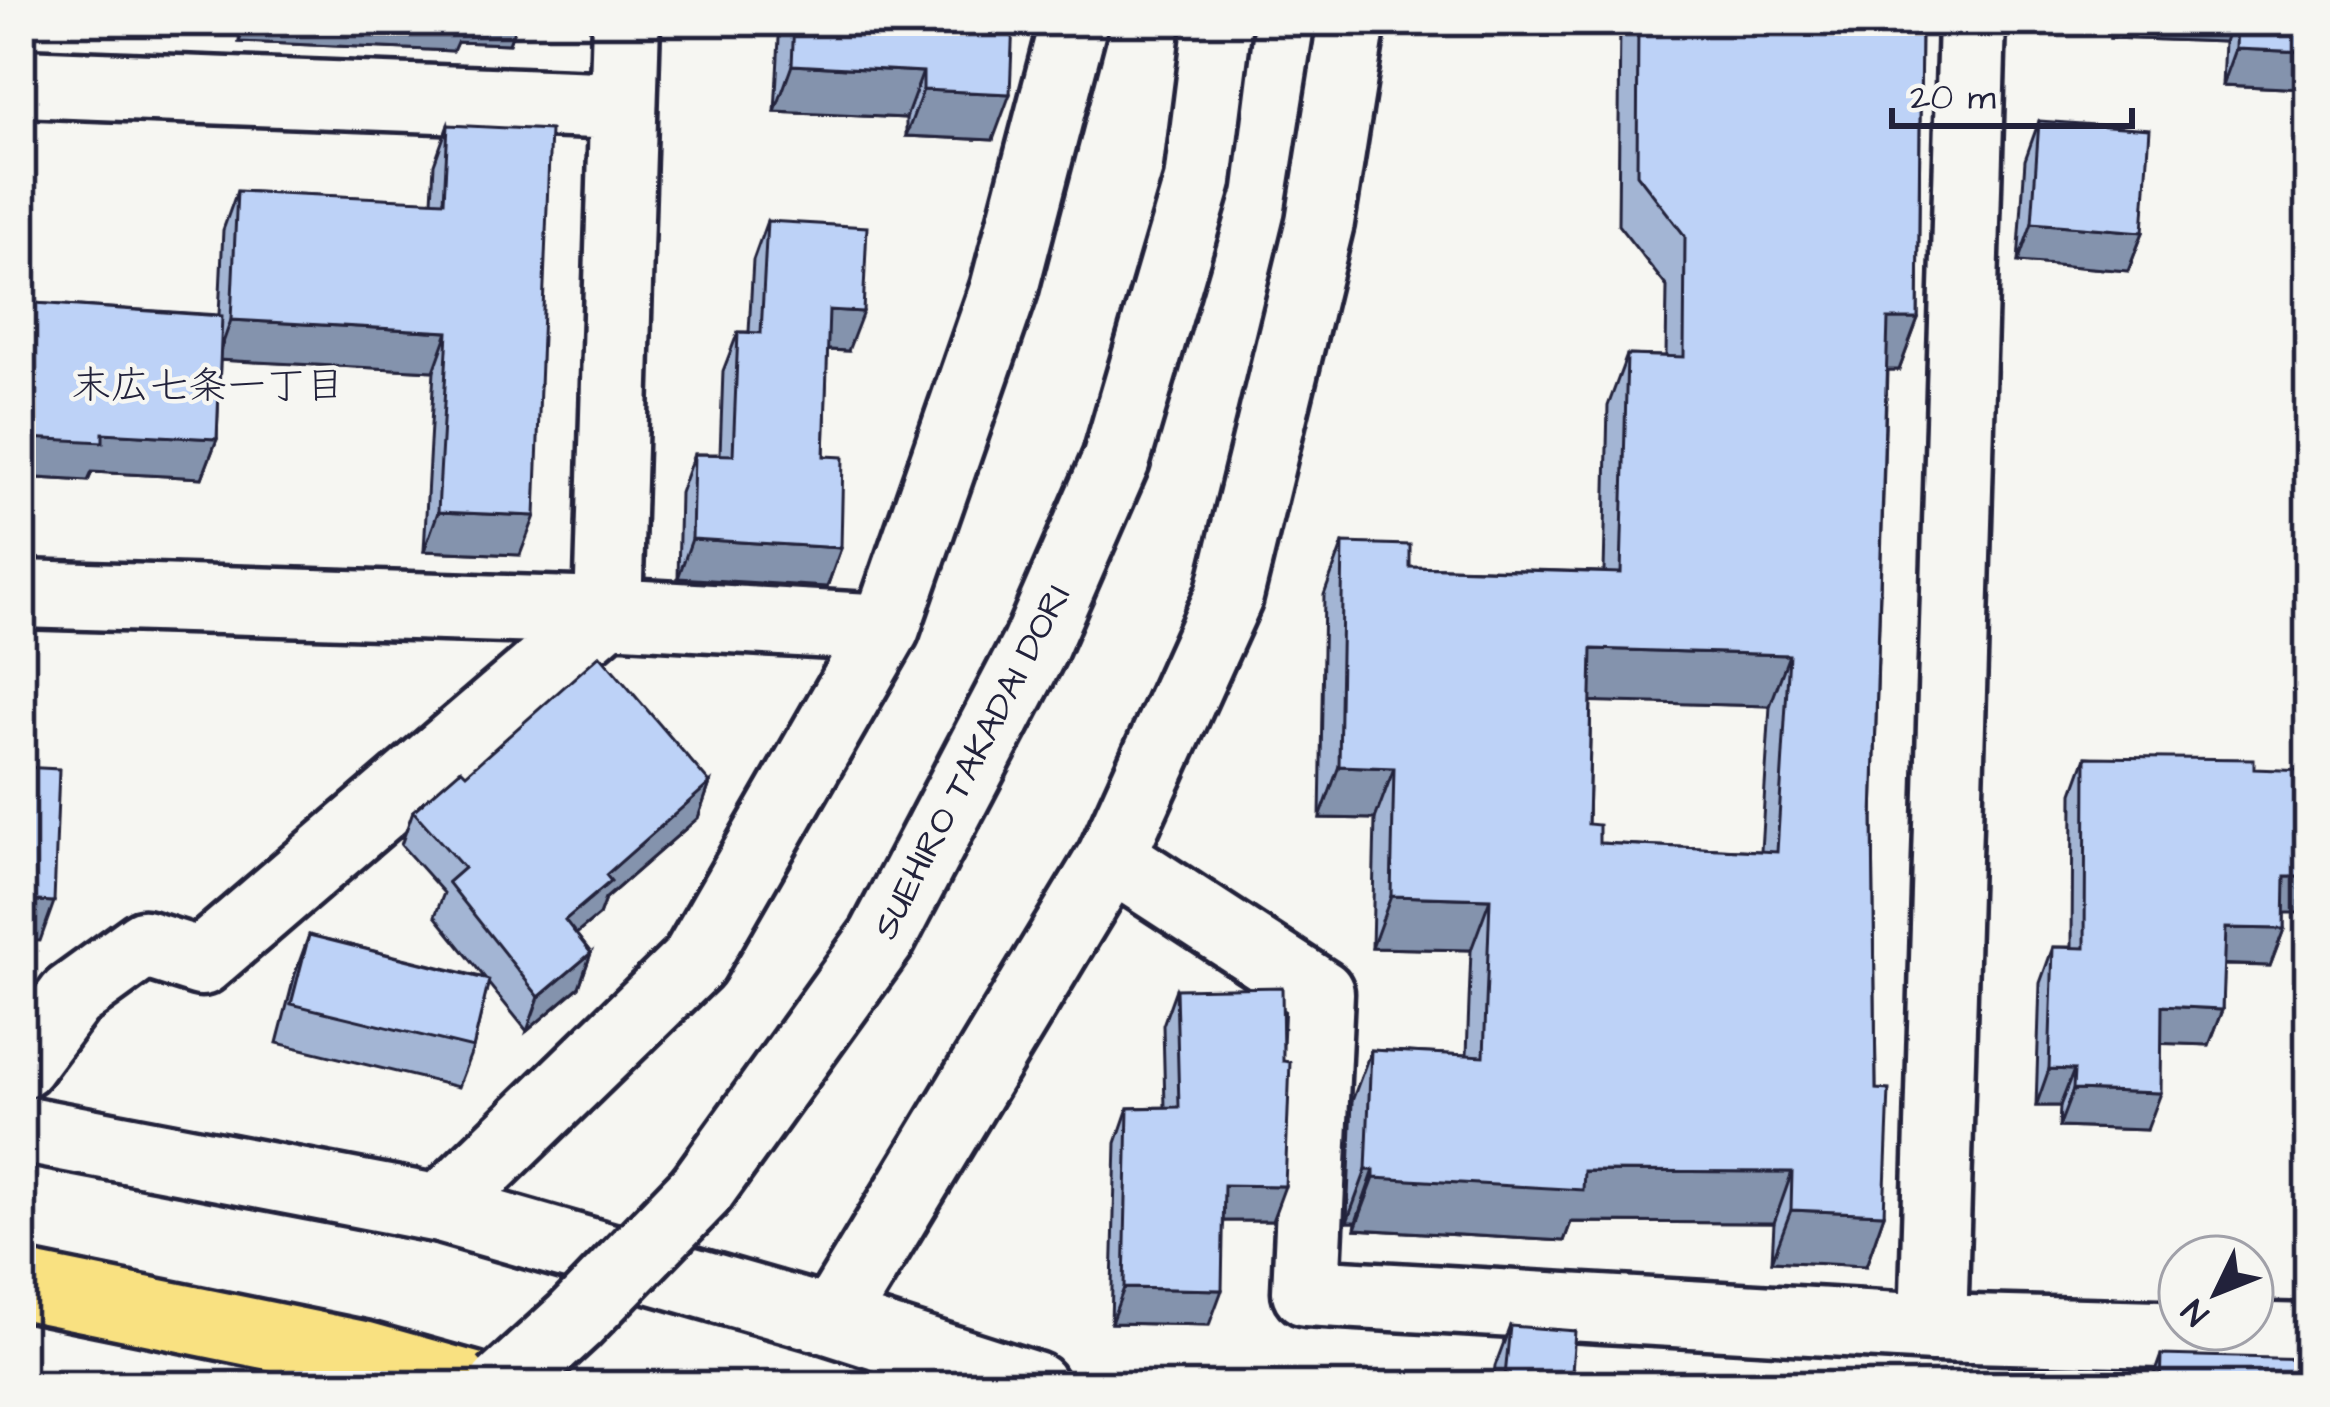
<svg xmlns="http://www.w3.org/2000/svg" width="2330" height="1407" viewBox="0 0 2330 1407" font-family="'Architects Daughter','Klee One',sans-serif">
<rect width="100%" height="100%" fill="#f6f6f2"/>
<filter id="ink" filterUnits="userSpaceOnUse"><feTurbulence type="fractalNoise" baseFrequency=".00833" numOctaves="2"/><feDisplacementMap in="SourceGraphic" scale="24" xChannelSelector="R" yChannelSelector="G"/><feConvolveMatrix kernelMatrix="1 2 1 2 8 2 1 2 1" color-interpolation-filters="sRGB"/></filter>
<g filter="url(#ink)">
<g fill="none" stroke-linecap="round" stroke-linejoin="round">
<g stroke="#22223b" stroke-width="75">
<path id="minor" d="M21 83 622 106
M21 594 608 612 886 628
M1111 857 1320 993 1306 1292 1933 1328 2309 1338
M21 1064 71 997 144 944 201 962 608 612 626 21
M21 1129 440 1209 831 1321 1034 1386
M701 1190 882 938 1035 646 1116 460 1198 181 1218 21
M440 1209 694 962 886 628 1004 289 1074 21
M831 1321 1111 857 1229 596 1320 222 1352 21
M1933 1328 1972 21"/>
</g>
<g stroke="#22223b" stroke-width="75">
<path id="highway" d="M21 1285 363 1355 474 1386"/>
</g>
<use href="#minor" stroke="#f6f6f2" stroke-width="66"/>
<use href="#highway" stroke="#f9e181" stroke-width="66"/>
<g stroke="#22223b" stroke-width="75" stroke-linecap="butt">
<path id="minor-bridge" d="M503 1386 574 1321 701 1190"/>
</g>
<use href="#minor-bridge" stroke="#f6f6f2" stroke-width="66"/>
</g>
<path fill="#a3b5d4" stroke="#22223b" stroke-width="3" fill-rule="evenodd" d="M240 21H517L509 44 457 42 453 51 239 42Z
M785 21H1020L1019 24 1013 23 993 140 906 136V118L775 112 779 38Z
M1620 21H1921L1918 319 1899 370H1887L1873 818 1876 1089 1884 1214 1866 1266 1772 1261 1774 1223 1571 1222 1564 1241 1355 1229 1356 1222H1347L1352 1101 1371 1050 1467 1055 1471 950 1372 948 1375 819 1320 818 1324 595 1343 543 1410 567 1604 572 1608 406 1627 355 1666 356 1667 287 1618 225ZM1591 701 1770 706 1761 851 1599 843 1588 824Z
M2110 21H2309V295H2302L2306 89 2223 85 2225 42 2110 38Z
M2039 121 2143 232 2128 271 2018 262 2025 160Z
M448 125 520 555 424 551 434 371 220 360 217 439 202 478 92 472 88 481 21 477V339L34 303 219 315 223 230 237 191 432 201 434 164Z
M767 221 848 351 827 350 824 456 841 548 827 587 678 578 680 493 694 454H720L723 371 738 332H749L753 260Z
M2086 757 2254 769 2284 913V929L2270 966 2224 965 2223 1009 2209 1045 2161 1043 2147 1130 2059 1127 2060 1106H2036L2040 983 2053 947H2072L2073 793Z
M466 774 710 783 698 818 605 899 599 915 576 934 591 953 579 987 527 1031 488 983 473 1048 458 1087 277 1043 295 974 309 935 485 978 435 916 444 893 401 845 413 811Z
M1176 989 1272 1221H1224L1209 1325 1111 1323 1116 1143 1128 1108 1165 1107 1163 1025Z
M1510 1326 1571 1386H1493L1495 1366Z
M2161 1355 2309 1386H2150Z"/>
<path fill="#8493ad" stroke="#22223b" stroke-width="3" d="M247 21H517L509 44 457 42 453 51 239 42Z
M2116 21H2232L2225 42 2110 38Z
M2236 49 2309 52V80L2306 89 2223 85Z
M792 65 923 72 906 118 775 112Z
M923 90 1010 94 993 140 906 136Z
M2032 223 2143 232 2128 271 2018 262Z
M2309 274V295H2302Z
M829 310 863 312 848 351 814 349Z
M1888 319H1918L1899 370H1869Z
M231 320 448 332 434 371 217 360Z
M103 433 217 439 202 478 92 472 88 481 21 477V456L28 438Z
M438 512 535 516 520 555 424 551Z
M692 539 841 548 827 587 678 578Z
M1592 649 1789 655 1770 706 1573 701Z
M1339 766 1394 768 1375 819 1320 818Z
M710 783 698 818 605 899 599 915 552 954 565 920 606 875Z
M2285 876H2309V913H2272Z
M1391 896 1490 899 1471 950 1372 948Z
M21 900 54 902 40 941 21 940Z
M2226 928 2284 929 2270 966 2212 964Z
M591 953 579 987 527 1031 539 997Z
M2162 1006 2223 1009 2209 1045 2148 1043Z
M2049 1069 2074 1070 2060 1106H2036Z
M2073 1090 2161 1093 2147 1130 2059 1127Z
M1366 1170H1374L1356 1222H1347Z
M1584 1171 1792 1172 1774 1223 1571 1222 1564 1241 1355 1229 1374 1178Z
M1224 1185 1285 1186 1272 1221H1211Z
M1791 1210 1884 1214 1866 1266 1772 1261Z
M1124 1288 1222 1290 1209 1325 1111 1323Z"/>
<path fill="#bdd2f7" stroke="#22223b" stroke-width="3" fill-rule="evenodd" d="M794 21H1013L1010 94 923 90V72L792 65Z
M1638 21H1921L1918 319H1888L1873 818 1876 1089 1889 1090 1884 1214 1791 1210 1792 1172 1584 1171 1583 1190 1374 1178V1170H1366L1371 1050 1484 1056 1490 899 1391 896 1394 768 1339 766 1343 543 1410 545V567L1621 573 1627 355 1684 357 1685 236 1637 174ZM1592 649 1789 655 1777 852 1599 843V825L1588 824Z
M2237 21H2309V52L2236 49Z
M2039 121 2150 129 2143 232 2032 223Z
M448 125 550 130 535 516 438 512 448 332 231 320 237 191 444 201Z
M767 221 867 227 863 312 829 310 824 456 843 457 841 548 692 539 694 454 733 455 738 332 761 333Z
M34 303 222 316 217 439 103 433V442L28 438Z
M600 655 710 783 606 875 611 881 565 920 591 953 539 997 448 882 464 868 413 811 461 769 466 774Z
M2086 757 2254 759V769L2309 771V876H2285L2284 929 2226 928 2223 1009 2162 1006 2161 1093 2073 1090 2074 1070 2049 1069 2053 947 2085 948Z
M21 767 59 769 54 902 21 900Z
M309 935 489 980 473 1048 291 1004Z
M1282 987 1283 1061 1290 1062 1285 1186 1224 1185 1222 1290 1124 1288 1128 1108 1179 1107 1176 989Z
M1510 1326 1575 1331 1571 1386H1504Z
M2161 1355 2309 1359V1386H2160Z
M1787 1370V1386H1593L1594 1371 1716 1375Z"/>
</g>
<g text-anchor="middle" stroke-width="9" stroke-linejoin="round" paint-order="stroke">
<g font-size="36" fill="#22223b" stroke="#f6f6f2">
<text transform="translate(970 761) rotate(-63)" y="13">SUEHIRO TAKADAI DORI</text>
</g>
<g font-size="39" fill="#22223b" stroke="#f6f6f2">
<text x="208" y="398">末広七条一丁目</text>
</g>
</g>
<rect width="2330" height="1407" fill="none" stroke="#f6f6f2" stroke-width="72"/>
<rect x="36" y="36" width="2258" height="1335" fill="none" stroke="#22223b" stroke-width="4.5" filter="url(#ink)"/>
<g transform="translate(2216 1293) rotate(227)"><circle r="57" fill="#f6f6f2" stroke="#a1a1a9" stroke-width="3"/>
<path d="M0-9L21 45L0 30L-21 45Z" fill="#22223b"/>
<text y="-18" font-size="33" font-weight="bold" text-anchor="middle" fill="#22223b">N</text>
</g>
<path d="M1892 108v18h240v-18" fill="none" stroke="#22223b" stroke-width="6"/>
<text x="1910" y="108" font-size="36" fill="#22223b" stroke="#f6f6f2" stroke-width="9" paint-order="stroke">20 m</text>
</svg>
